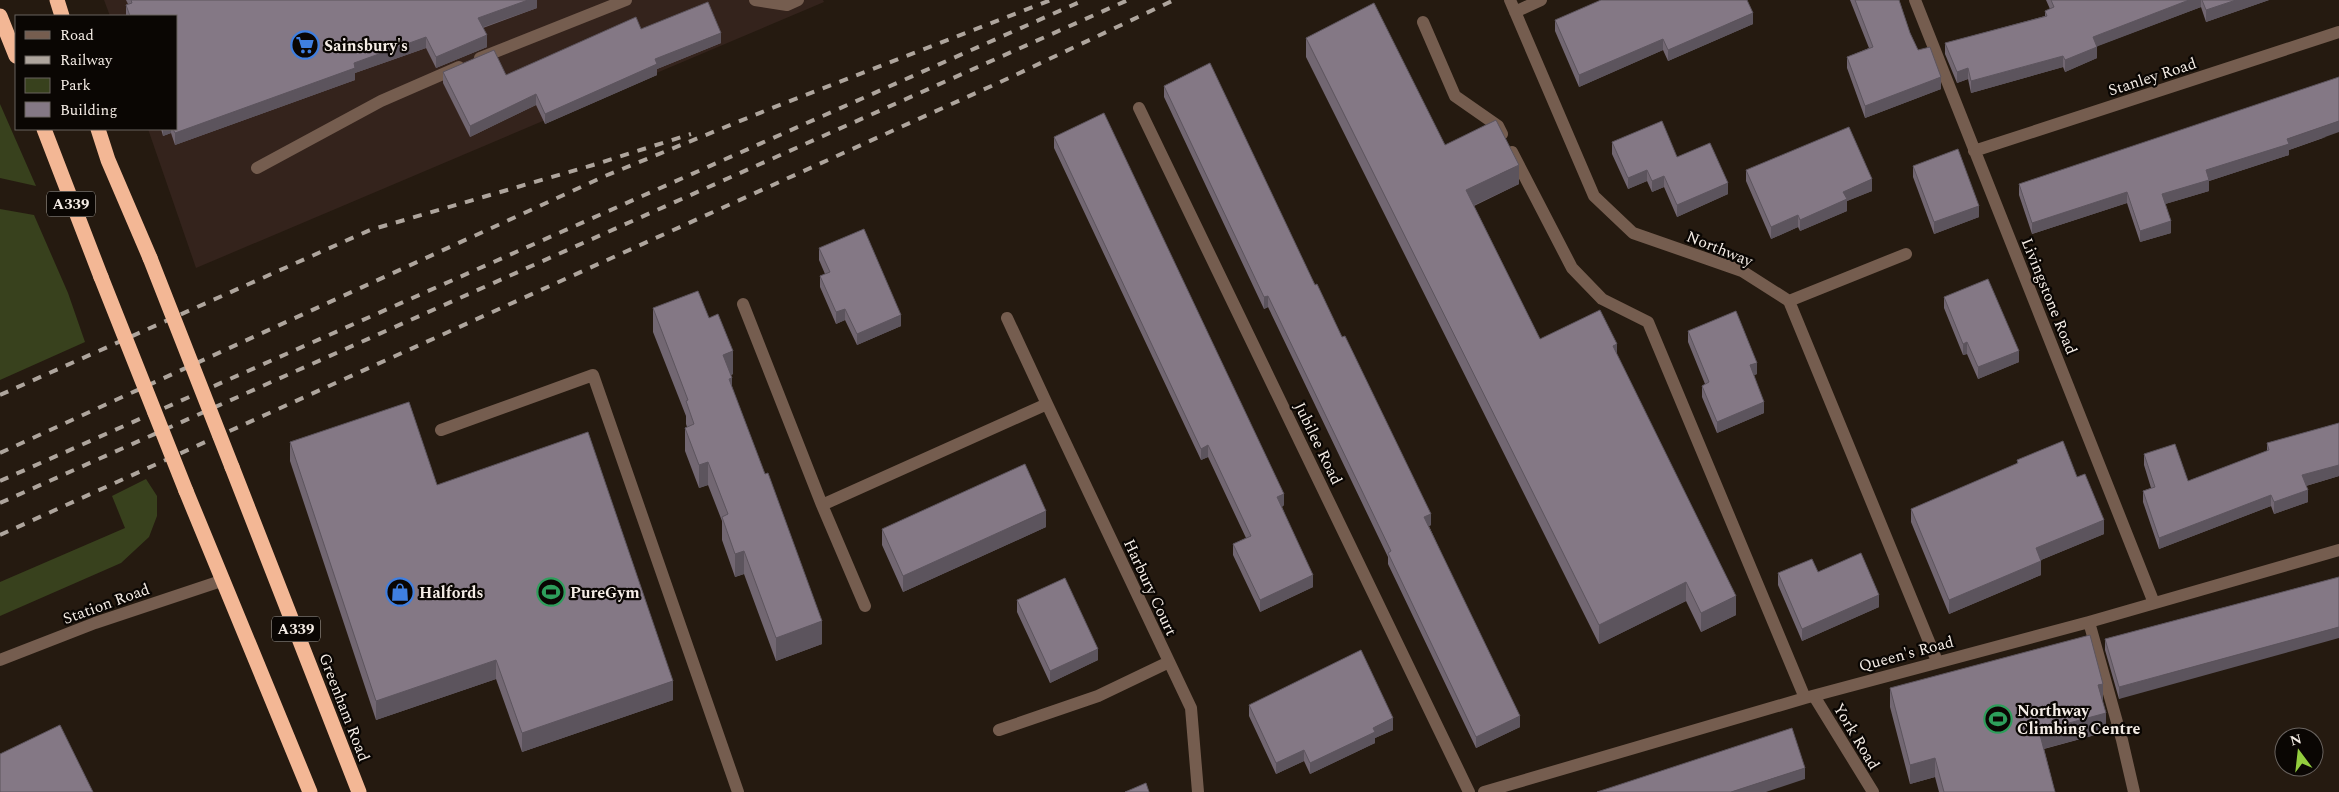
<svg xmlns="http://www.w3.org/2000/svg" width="2339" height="792" viewBox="0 0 2339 792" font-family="Spectral,serif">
<rect width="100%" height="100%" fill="#251a10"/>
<path fill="#34231c" d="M104 0H823L824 2 196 268 148 129H176V16H110Z"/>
<path fill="#38411d" d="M0 104 36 186 0 178Z
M0 209 34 215 68 293 85 342 0 380Z
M146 479 157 496V516L149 537 121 563 0 616V582L125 528 112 496Z"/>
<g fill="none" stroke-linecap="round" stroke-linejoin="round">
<path stroke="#755d4f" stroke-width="12" d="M755 0 787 5 798 0
M1510 0 1594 196 1633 233 1742 271 1789 301 1937 661
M1915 0 2154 603
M1515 12 1541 0
M1423 22 1455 96 1498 126 1502 134
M480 58 626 0
M1139 108 1469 792
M1974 151 2339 32
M1512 152 1572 268 1602 299 1648 322 1805 698
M257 168 381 101 459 67
M1789 301 1906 254
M743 304 822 505 1047 404 1191 708 1198 792
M1007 318 1047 404
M441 430 593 375 738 792
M822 505 865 606
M2089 622 2122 740 2134 792
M0 660 95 623 224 580
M1814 696 1873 792
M999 730 1098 696 1169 662
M1484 792 1805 698 2089 622 2339 550"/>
<path stroke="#f3b795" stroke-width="15" d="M57 0 62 16
M0 16 16 56
M44 129 101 277
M98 129 108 160 150 258
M232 467 359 792
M186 491 310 792"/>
<path stroke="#aea59d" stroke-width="4" stroke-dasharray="9 9" stroke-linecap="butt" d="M0 395 370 230 593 165 691 134
M0 453 605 176 767 110 1051 0
M0 481 1084 0
M0 503 1128 0
M0 535 1009 78 1174 0"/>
<path stroke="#f3b795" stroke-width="15" d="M150 258 232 467
M101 277 186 491"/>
</g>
<path fill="#726772" d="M126 0H537V8L483 28 487 47 436 68 426 48 355 73V80L175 145 171 133 163 136 161 129H176V16H126V5L128 4Z
M1850 0H1899L1910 33 1918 50 1941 89 1865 118 1847 68V57L1869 48Z
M2046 0H2269L2206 22 2201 7 2097 46V58L2065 72 2063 67 1971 93 1968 79 1957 83 1945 54V43L2045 16V11L2050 9Z
M1555 20 1753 24 1668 61 1663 50 1579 87 1555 31Z
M641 29 721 43 657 69V75L545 124 536 105 470 137 443 83V72L506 75Z
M1306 38 1445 145 1519 184 1474 206 1540 339 1617 355 1736 615 1701 632 1686 601 1599 644 1306 57Z
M1164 86 1315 285 1431 525 1429 526 1520 727 1476 748 1388 564V557L1268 307 1264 309 1164 97Z
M1054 137 1284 505 1282 507 1313 587 1260 612 1233 555V544L1246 538 1208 457 1201 460 1054 148Z
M2326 137 2289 150V155L2209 181V191L2165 204 2171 233 2140 242 2127 203 2032 234 2019 195V184Z
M1612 142 1677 157 1728 194 1677 217 1664 187 1652 192 1647 181 1628 189 1612 154Z
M1913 166 1979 217 1934 234 1913 177Z
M1746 170 1872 191 1847 201V211L1800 231 1798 227 1771 239 1746 181Z
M819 248 901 326 857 345 845 320 836 324 820 287V276L825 274 819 260Z
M1944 297 2019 362 1978 379 1967 354 1963 355 1944 308Z
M653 308 709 318 733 374 731 375 732 387 822 644 776 661 744 574 735 577 722 540V521L708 485 699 488 685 451V428L687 427 686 424V416L653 332Z
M1688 331 1757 374 1754 375 1764 413 1717 433 1702 397V386L1705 384 1688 342Z
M2339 423V476L2306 486 2308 502 2274 514 2271 506 2159 549 2143 502V491L2151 488 2144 465V454L2188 481 2267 451V443Z
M290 442 437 485 673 700 522 752 496 679 376 720 290 461Z
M2017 460 2077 477 2104 534 2041 560V575L1949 614 1911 522V509L2017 464Z
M1046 527 903 592 882 545V529Z
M1778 573 1879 607 1802 641 1778 585Z
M2339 577 2119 699 2105 650V639Z
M1017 600 1098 660 1050 683 1017 612Z
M1890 688 2103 703 2106 732 2044 749 2055 792H1939L1935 777 1910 784 1890 707Z
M1249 705 1393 730 1375 738V743L1310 774 1304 761 1276 774 1249 716Z"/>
<path fill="#5c545d" d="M528 0H537V8L478 29V18Z
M2189 0H2201V7L2093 48V37Z
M2236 0H2269L2206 22V10Z
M1753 13V24L1668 61V50Z
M721 33V43L657 69V75L545 124V114L655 59Z
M487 35V47L436 68V57Z
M426 37V48L355 73V80L175 145V133L354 63Z
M1663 39V50L1579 87V75Z
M2097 47V58L2065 72V60Z
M2063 56V67L1971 93V81Z
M1968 68V79L1957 83V72Z
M1941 77V89L1865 118V106Z
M536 94V105L470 137V126Z
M2339 121V132L2289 150V155L2209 181V191L2162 205V194L2206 170 2287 139Z
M163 129H171V133L163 136Z
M1519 165V184L1466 209V190Z
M1647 170V181L1628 189V178Z
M1664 176V187L1652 192V181Z
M1872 179V191L1847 201V211L1800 231V220L1843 192Z
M1728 183V194L1677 217V205Z
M2127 192V203L2032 234V223Z
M1979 206V217L1934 234V222Z
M1798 215V227L1771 239V227Z
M2171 221V233L2140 242V231Z
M1268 296V307L1264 309V297Z
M845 309V320L836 324V312Z
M901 315V326L857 345V334Z
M1967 342V354L1963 355V344Z
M1617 344V363L1613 346Z
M733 351V374L723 378V355Z
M2019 351V362L1978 379V367Z
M1757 363V374L1750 377V365Z
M732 378V401L729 379Z
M1764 402V413L1717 433V422Z
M1208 445V457L1201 460V449Z
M708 462V485L699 488V465Z
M2339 465V476L2302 487V475Z
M2308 490V502L2274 514V502Z
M1284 494V505L1277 509V497Z
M2271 495V506L2159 549V538Z
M1046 511V527L903 592V576Z
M1431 514V525L1424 528V517Z
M2104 520V534L2036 562V548Z
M744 551V574L735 577V554Z
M2041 561V575L1949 614V600Z
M1313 575V587L1260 612V600Z
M1686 582V601L1599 644V625Z
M1879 595V607L1802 641V629Z
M1736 596V615L1701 632V613Z
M822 621V644L776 661V638Z
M2339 627V638L2119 699V687Z
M1098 649V660L1050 683V671Z
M496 660V679L376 720V701Z
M673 681V700L522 752V733Z
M2103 684V703L2098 685Z
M2106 713V732L2039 750V731Z
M1520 716V727L1476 748V737Z
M1393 718V730L1375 738V743L1310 774V763L1373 728Z
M1304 750V761L1276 774V763Z
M1935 758V777L1910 784V765Z
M1805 768V779L1766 792H1731Z"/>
<path fill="#847885" stroke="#5c545d" d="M131 0H528L478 18 487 35 436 57 426 37 354 63 355 68 175 133 173 129H176V16H130L126 5 132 3Z
M1601 0H1747L1753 13 1668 50 1663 39 1579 75 1555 20Z
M1855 0H1899L1910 33 1918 50 1930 47 1941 77 1865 106 1847 57 1873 47Z
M2051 0H2189L2093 37 2097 47 2065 60 2063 56 1971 81 1968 68 1957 72 1945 43 2047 16 2045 11 2054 7Z
M2202 0H2236L2206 10Z
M708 2 721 33 655 59 657 64 545 114 536 94 470 126 443 72 494 50 506 75 636 17 641 29Z
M1374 3 1445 145 1496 120 1519 165 1466 190 1540 339 1600 310 1617 344 1613 346 1736 596 1701 613 1686 582 1599 625 1306 38Z
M1210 63 1315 285 1317 284 1342 337 1345 336 1431 514 1424 517 1520 716 1476 737 1388 553 1391 551 1268 296 1264 297 1164 86Z
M2339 77V121L2287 139 2289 144 2206 170 2209 180 2162 194 2171 221 2140 231 2127 192 2032 223 2019 184Z
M1104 113 1284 494 1277 497 1313 575 1260 600 1233 544 1251 536 1208 445 1201 449 1054 137Z
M1662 121 1677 157 1710 143 1728 183 1677 205 1664 176 1652 181 1647 170 1628 178 1612 142Z
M1849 127 1872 179 1843 192 1847 199 1800 220 1798 215 1771 227 1746 170Z
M1958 149 1979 206 1934 222 1913 166Z
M864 229 901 315 857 334 845 309 836 312 820 276 830 272 819 248Z
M1988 279 2019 351 1978 367 1967 342 1963 344 1944 297Z
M698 291 709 318 718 314 733 351 723 355 732 378 729 379 765 474 768 473 822 621 776 638 744 551 735 554 722 517 728 514 708 462 699 465 685 428 694 424 686 401 688 400 653 308Z
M1736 311 1757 363 1750 365 1764 402 1717 422 1702 386 1709 382 1688 331Z
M409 402 437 485 588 432 673 681 522 733 496 660 376 701 290 442Z
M2339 423V465L2302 475 2308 490 2274 502 2271 495 2159 538 2143 491 2155 487 2144 454 2175 444 2188 481 2269 450 2267 443Z
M2063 441 2077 477 2085 474 2104 520 2036 548 2041 561 1949 600 1911 509 2018 463 2017 460Z
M1025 464 1046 511 903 576 882 529Z
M1861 553 1879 595 1802 629 1778 573 1812 559 1818 572Z
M2339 577V627L2119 687 2105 639Z
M1065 578 1098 649 1050 671 1017 600Z
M2090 635 2103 684 2098 685 2106 713 2039 731 2055 792H1944L1935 758 1910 765 1890 688Z
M1361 650 1393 718 1373 728 1375 732 1310 763 1304 750 1276 763 1249 705Z
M60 725 93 792H0V754Z
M1792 728 1805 768 1731 792H1597Z
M1146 783 1149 792H1125Z"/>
<defs>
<g id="supermarket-ring" transform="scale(1.4375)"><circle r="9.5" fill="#0a0603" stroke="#3f7fe0" stroke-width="1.5"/><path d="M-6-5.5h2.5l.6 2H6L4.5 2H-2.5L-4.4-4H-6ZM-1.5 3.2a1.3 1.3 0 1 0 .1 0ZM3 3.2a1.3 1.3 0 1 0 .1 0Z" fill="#3f7fe0"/></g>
<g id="shop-ring" transform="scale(1.4375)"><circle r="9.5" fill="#0a0603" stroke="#3f7fe0" stroke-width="1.5"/><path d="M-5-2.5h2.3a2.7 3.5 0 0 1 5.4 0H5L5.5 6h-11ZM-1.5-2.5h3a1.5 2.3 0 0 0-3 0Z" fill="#3f7fe0"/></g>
<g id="stadium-ring" transform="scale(1.4375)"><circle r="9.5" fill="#0a0603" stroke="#2e9e5b" stroke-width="1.5"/><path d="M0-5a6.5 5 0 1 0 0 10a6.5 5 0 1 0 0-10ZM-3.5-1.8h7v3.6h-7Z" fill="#2e9e5b"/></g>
</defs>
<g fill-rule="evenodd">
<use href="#supermarket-ring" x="305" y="45"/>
<use href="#shop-ring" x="400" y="592"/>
<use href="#stadium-ring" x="551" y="592"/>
<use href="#stadium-ring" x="1998" y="719"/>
</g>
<g text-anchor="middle" stroke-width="4.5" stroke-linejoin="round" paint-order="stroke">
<g fill="#0a0603" stroke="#aea8a2" stroke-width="1">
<rect x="47" y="191.5" width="48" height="25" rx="4"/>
<rect x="272" y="616.5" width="48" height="25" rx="4"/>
</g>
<g font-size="15" font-weight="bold" fill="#f5ede6">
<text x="71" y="209">A339</text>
<text x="296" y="634">A339</text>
</g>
<g font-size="16" font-weight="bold" fill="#f5ede6" stroke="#0a0603" text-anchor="start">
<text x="324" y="51">Sainsbury's</text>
<text x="419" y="598">Halfords</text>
<text x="570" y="598">PureGym</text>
<text x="2017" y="716">Northway<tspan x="2017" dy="18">Climbing Centre</tspan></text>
</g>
<g font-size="16" fill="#f5ede6" stroke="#0a0603">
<text transform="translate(2152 76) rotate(-18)" y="6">Stanley Road</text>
<text transform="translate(1720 248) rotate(22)" y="6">Northway</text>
<text transform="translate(2050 296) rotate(68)" y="6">Livingstone Road</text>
<text transform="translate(1319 443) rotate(64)" y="6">Jubilee Road</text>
<text transform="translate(1151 587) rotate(65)" y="6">Harbury Court</text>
<text transform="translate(106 603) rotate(-20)" y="6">Station Road</text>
<text transform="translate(1906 653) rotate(-15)" y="6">Queen's Road</text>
<text transform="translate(345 707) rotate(69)" y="6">Greenham Road</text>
<text transform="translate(1857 736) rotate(59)" y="6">York Road</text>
</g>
</g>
<rect x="15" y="15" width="162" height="115" fill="#0a0603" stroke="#68625e"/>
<rect x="25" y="31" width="25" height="8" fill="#755d4f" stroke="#68625e"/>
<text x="60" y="40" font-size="15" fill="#f5ede6">Road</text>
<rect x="25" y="56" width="25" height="8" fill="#aea59d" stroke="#68625e"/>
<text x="60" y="65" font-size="15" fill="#f5ede6">Railway</text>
<rect x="25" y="78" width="25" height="15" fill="#38411d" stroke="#68625e"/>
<text x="60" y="90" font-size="15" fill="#f5ede6">Park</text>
<rect x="25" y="102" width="25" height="15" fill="#847885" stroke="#68625e"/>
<text x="60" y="115" font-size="15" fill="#f5ede6">Building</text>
<g transform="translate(2299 752) rotate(345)"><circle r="24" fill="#0a0603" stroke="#68625e"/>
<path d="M0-4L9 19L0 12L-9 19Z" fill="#93cd3e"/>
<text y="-8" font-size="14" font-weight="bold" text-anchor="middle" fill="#f5ede6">N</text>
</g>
</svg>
